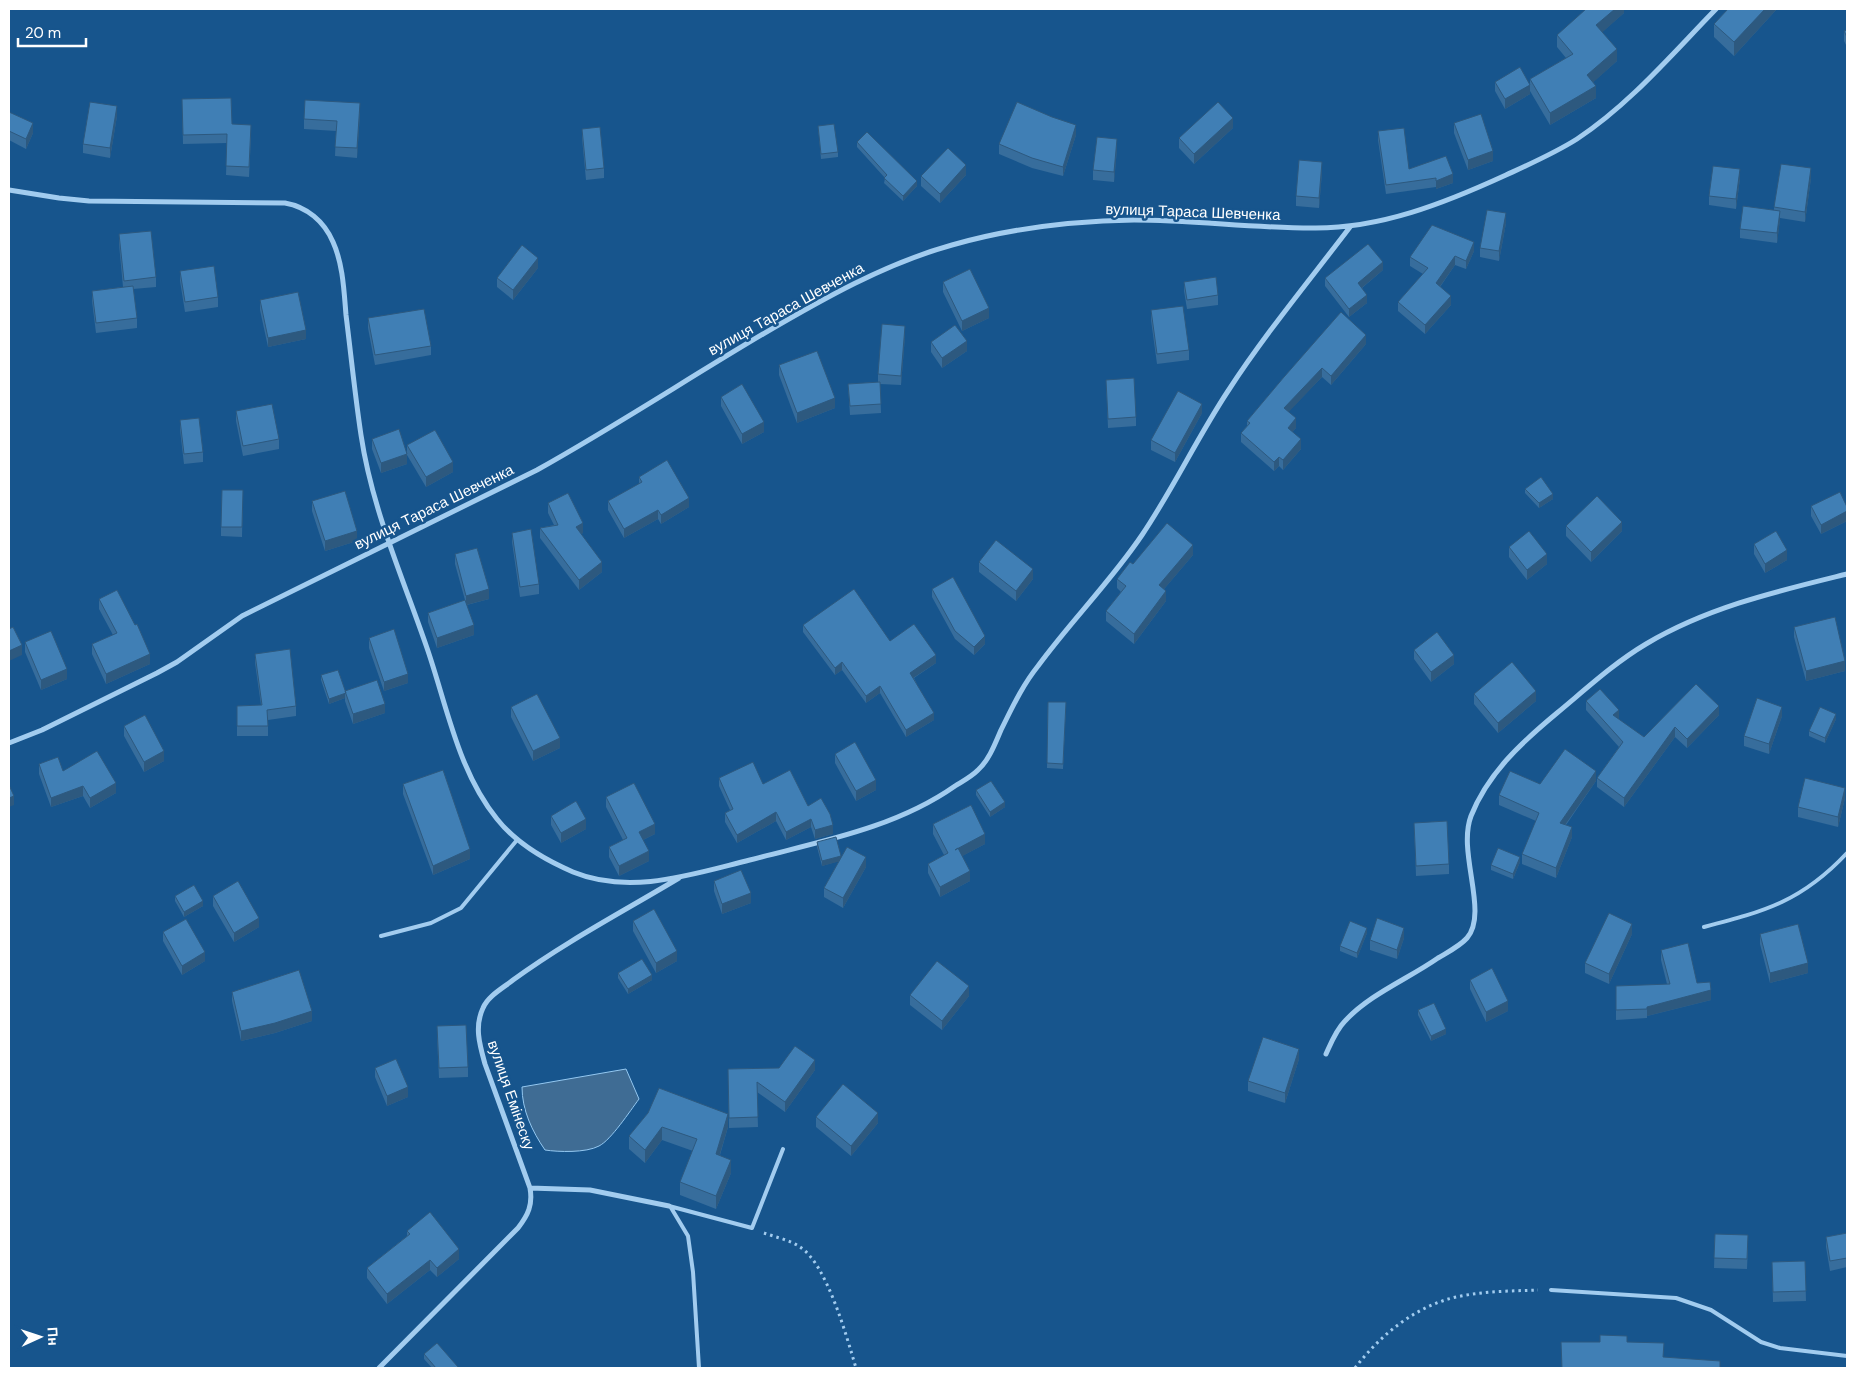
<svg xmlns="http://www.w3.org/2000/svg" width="1856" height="1377" viewBox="0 0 1856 1377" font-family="'DM Sans',sans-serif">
<rect width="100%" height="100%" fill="#17558d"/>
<path fill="#3f6c94" stroke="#94c8f1" d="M626 1069 639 1099C630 1111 611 1140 599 1146 586 1153 558 1152 545 1150 532 1131 522 1110 522 1087Z"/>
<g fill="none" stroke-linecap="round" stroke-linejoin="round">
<path stroke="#a2ccef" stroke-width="3" stroke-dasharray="2.5 4" stroke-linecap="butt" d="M764 1233C775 1237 790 1240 800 1247 827 1264 847 1338 856 1368
M1355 1368C1381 1334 1418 1304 1461 1296 1487 1291 1513 1291 1538 1290"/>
<path stroke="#a2ccef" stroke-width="4" d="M1704 927C1766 911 1802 901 1847 853
M381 936 431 923 461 908 517 840
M669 1206 752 1228 783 1149
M670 1206 688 1236 693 1272 699 1368
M1551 1290 1676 1298 1711 1310 1761 1342 1780 1348 1847 1356"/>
<path stroke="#a2ccef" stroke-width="5" d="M9 190 59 198 89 201 285 203C307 207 324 221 333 242 343 264 344 291 346 315 351 355 355 395 361 435 372 509 403 578 427 648 447 706 458 771 497 819 516 843 545 860 573 872 629 895 690 875 746 861 817 842 894 829 955 786 963 781 971 777 978 770 989 760 995 744 1001 730 1012 708 1022 686 1038 666 1071 621 1111 581 1142 535 1173 489 1197 438 1228 391 1265 334 1309 281 1350 227
M9 743 42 730 157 673 177 662 242 616 537 470C614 427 687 379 763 334 823 299 884 264 952 245 1011 228 1073 221 1134 220 1193 220 1252 228 1312 228 1380 229 1445 203 1506 175 1530 164 1555 153 1577 139 1630 104 1672 54 1716 9
M1326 1054C1331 1043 1336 1030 1345 1021 1370 994 1408 979 1438 958 1448 952 1460 946 1467 938 1489 912 1457 853 1471 816 1488 773 1522 742 1557 713 1586 689 1614 663 1646 644 1708 607 1778 591 1847 574
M530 1188 590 1190 669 1206
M379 1368 518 1228C528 1215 533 1205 530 1188L485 1064C480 1046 474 1027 483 1008 488 996 503 988 513 980 565 942 624 911 679 878"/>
</g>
<path fill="#376d9c" d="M1624 9V13L1602 32 1617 61 1593 82 1596 98 1550 125 1530 91V79L1566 58 1557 47V35Z
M1728 9H1777L1734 56 1714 37V24Z
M1847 30V47L1844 41V31Z
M1495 82 1530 94 1505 109 1495 91Z
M182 99 232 124 251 135 249 177 226 175 227 143 183 144Z
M9 112 33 133 26 149 9 140Z
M360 113 357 158 335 156 336 131 304 129V119Z
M117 116 110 158 83 153V144Z
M1052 117 1076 135 1063 176 1032 168 999 154V144Z
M1454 123 1493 161 1468 170 1454 133Z
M818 126 838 152V157L821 159Z
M1233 128 1194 164 1179 148V138Z
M582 129 604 168V178L586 180 582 138Z
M1378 131 1409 169 1453 183 1436 189V187L1386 194 1378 140Z
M857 142 917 186 903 201 884 183 885 178 857 147Z
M1117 149 1114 182 1093 180V170Z
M1322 172 1319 208 1296 206V196Z
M966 175 940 203 921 186V176Z
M1740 178 1736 209 1709 205V196Z
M1811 178 1805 222 1780 218 1777 243 1740 238V229L1774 210V207Z
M1506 223 1499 261 1480 257V248Z
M119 234 156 277V287L133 289 137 318V328L96 333 92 301V291L123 287 119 244Z
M1474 251 1466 269 1455 265 1440 287 1451 305 1425 334 1398 311V302L1423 274 1410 266V257Z
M538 268 513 300 497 287V278Z
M1383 270 1362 288 1367 303 1349 317 1325 286V278Z
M180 271 218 297V307L185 312 180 281Z
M943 282 989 318 962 331 943 292Z
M1184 282 1218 295V305L1187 309 1184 291Z
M260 300 306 339 268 347 260 310Z
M1151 310 1189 350V360L1157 364 1151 320Z
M368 318 431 346V355L375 365 368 328Z
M905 336 901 385 880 384 881 413 850 415 848 384 878 382V374Z
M931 342 967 351 942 368 931 352Z
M1366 344 1331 385 1322 377 1288 412 1296 428 1292 432 1301 449 1283 470 1279 466 1274 471 1241 442V433L1247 426V421L1284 377Z
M779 365 835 408 797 423 779 375Z
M1106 380 1136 417V426L1108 428Z
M721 397 764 432 742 444 721 406Z
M236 411 279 439V449L243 456 236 421Z
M1202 413 1175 462 1151 450V440Z
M180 420 203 452V462L184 464 180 430Z
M372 439 407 454V445L453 472 426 487 407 455V464L381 473 372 449Z
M639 477 689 507 661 524 658 519 624 538 608 510V501L639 484Z
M1525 489 1553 499 1539 508 1525 493Z
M243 490 242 537 221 536V527Z
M312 501 357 541 325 551 312 511Z
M548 503 583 533 581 534 602 572 579 590 540 538V528L554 525 548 513Z
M1811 506 1847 507V521L1821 534 1811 516Z
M1566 526 1622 531 1591 562 1566 536Z
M512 533 539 584V594L520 597 512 542Z
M1754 544 1787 560 1765 573 1754 554Z
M1509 547 1547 564 1527 580 1509 557Z
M455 554 489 599 467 605 474 635 437 648 428 622V613L465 600 455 564Z
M1193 555 1164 589 1166 601 1134 644 1106 621V611L1121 592 1117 588V579L1133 564Z
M979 562 1033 579 1016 601 979 572Z
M932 589 985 644 974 655 955 639 932 597Z
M99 599 135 625 150 664 106 684 92 654V644L113 635 99 609Z
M803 625 936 663 914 678 934 720 906 737 880 693 866 703 842 670 835 675 803 632Z
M1794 627 1845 671 1806 681 1794 637Z
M369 638 408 683 384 691 369 648Z
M25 642 67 679 41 690 25 652Z
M1414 650 1454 664 1431 682 1414 659Z
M255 654 296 706V716L268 720V736H237V706L261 705 255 663Z
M321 675 345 692 385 713 353 724 345 701V698L329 704 321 680Z
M1696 684 1719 715 1687 748 1675 737 1624 807 1597 787V778L1619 747 1586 710V701L1618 719 1644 737Z
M1474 694 1536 701 1498 733 1474 704Z
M1048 702H1066L1063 769 1047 768Z
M511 707 560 748 533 761 511 717Z
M1782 716 1769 754 1744 746V736Z
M1836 719 1825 743 1809 736V731Z
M124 726 164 761 144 772 124 736Z
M835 754 876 790 856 801 835 763Z
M39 764 63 771 116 793 90 808 83 796 51 807 39 774Z
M719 778 763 784 808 806 833 834 815 839 811 827 786 840 776 821 737 843 725 822V813L730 810 719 786Z
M1596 781 1566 825 1572 837 1556 878 1522 864V854L1536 821 1499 805V795L1540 784Z
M403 784 470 859 433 875 403 794Z
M976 790 1005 807 990 817 976 795Z
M606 797 655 834 643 840 649 861 619 876 609 857V847L623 840 606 807Z
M1845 798 1838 827 1798 817V807Z
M551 816 586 829 561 843 551 825Z
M1414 823 1449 864V874L1416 876Z
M933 824 985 844 962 856 970 881 940 897 928 873V864L944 855 933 834Z
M817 842 841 858 866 867 843 908 824 897V888L839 861 822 866 817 847Z
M1520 862 1513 879 1491 870V865Z
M714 881 751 903 722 914 714 891Z
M175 896 203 906 184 917 175 901Z
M213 896 259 927 234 942 213 906Z
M633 921 677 961 656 973 633 931Z
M163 932 205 961 182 975 163 941Z
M1367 933 1357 958 1340 951V946Z
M1632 934 1609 984 1585 973V963Z
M1760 934 1808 973 1770 983 1760 944Z
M1404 938 1397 959 1370 950V940Z
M1661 950 1697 983 1711 1000 1647 1016V1018L1616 1020V996L1667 984 1661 960Z
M618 973 652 980 628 994 618 978Z
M1470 980 1508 1011 1486 1022 1470 989Z
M232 992 312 1021 275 1033 241 1041 232 1001Z
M910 995 969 996 942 1030 910 1005Z
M1418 1010 1446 1034 1431 1041 1418 1015Z
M437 1036 468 1067V1077L439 1078Z
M1299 1059 1285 1103 1248 1091V1081Z
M375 1068 408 1097 387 1106 375 1077Z
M779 1068 815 1070 785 1112 757 1092 758 1127 729 1128 728 1069Z
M648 1113 728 1127 720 1155 731 1173 716 1209 680 1195V1182L693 1151 662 1140 645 1163 629 1149V1136Z
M816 1117 878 1123 851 1156 816 1127Z
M407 1231 459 1259 437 1277 430 1270 387 1304 367 1278V1268L407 1236Z
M1847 1233V1267L1830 1271 1826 1247V1237Z
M1715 1234 1748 1245 1747 1269 1714 1268Z
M1805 1261 1806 1301 1773 1302 1772 1262Z
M424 1354 458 1368H432L424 1359Z"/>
<path fill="#2d597f" d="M1615 9H1624V13L1596 38V25Z
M1765 9H1777L1734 56V42Z
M1617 49V61L1587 88V75Z
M1530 85V94L1505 109V99Z
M1596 86V98L1550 125V113Z
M360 103V113L357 158V148Z
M117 106V116L110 158V148Z
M1233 118V128L1194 164V154Z
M33 123V133L26 149V139Z
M1076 125V135L1063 176V167Z
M1117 139V149L1114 182V172Z
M1493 151V161L1468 170V160Z
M1322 162V172L1319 208V198Z
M966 165V175L940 203V194Z
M1811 168V178L1805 222V212Z
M1740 169V178L1736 209V199Z
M1453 174V183L1436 189V181Z
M917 181V186L903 201V196Z
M1780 211V221L1777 243V233Z
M1506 213V223L1499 261V251Z
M1474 242V251L1466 269V261Z
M1455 256V265L1436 292V283Z
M538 258V268L513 300V290Z
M1383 262V270L1358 291V283Z
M1367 295V303L1349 317V309Z
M1451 296V305L1425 334V325Z
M989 308V318L962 331V321Z
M905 326V336L901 385V376Z
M306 330V339L268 347V338Z
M1366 335V344L1331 385V376Z
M967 341V351L942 368V358Z
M1322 368V377L1284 417V408Z
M835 398V408L797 423V413Z
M1202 404V413L1175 462V453Z
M1296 418V428L1288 437V428Z
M764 422V432L742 444V434Z
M1301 439V449L1283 470V460Z
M407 454V464L381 473V463Z
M1279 457V466L1274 471V462Z
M453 462V472L426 487V477Z
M1553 494V499L1539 508V503Z
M689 498V507L661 524V515Z
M658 510V519L624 538V529Z
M1847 511V521L1821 534V525Z
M1622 522V531L1591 562V552Z
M583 523V533L576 537V527Z
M357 531V541L325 551V541Z
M1193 545V555L1159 595V585Z
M1787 550V560L1765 573V564Z
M1547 554V564L1527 580V570Z
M602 562V572L579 590V580Z
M1033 569V579L1016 601V591Z
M489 589V599L466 605V596Z
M1166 591V601L1134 644V634Z
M474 625V635L437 648V638Z
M985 636V644L974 655V647Z
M22 645V655L9 661V651Z
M150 654V664L106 684V674Z
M936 655V663L910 680V673Z
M1454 655V664L1431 682V672Z
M1845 661V671L1806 681V671Z
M842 662V670L835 675V668Z
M67 669V679L41 690V680Z
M408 674V683L384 691V682Z
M880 686V693L866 703V696Z
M1536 691V701L1498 733V723Z
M345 693V698L329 704V699Z
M385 704V713L353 724V714Z
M1719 706V715L1687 748V739Z
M1782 707V716L1769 754V744Z
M1619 710V719L1613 715Z
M934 713V720L906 737V730Z
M1836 714V719L1825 743V738Z
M1675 727V737L1624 807V798Z
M560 738V748L533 761V751Z
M164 751V761L144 772V762Z
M1596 771V781L1560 832V823Z
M876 780V790L856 801V791Z
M116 783V793L90 808V798Z
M83 786V796L51 807V798Z
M1845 788V798L1838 827V817Z
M14 796V805L9 807V798Z
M1005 802V807L990 817V812Z
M776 812V821L737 843V835Z
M586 819V829L561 843V833Z
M811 819V827L786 840V832Z
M655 824V834L639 842V832Z
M833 825V834L815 839V830Z
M1572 827V837L1556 878V868Z
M985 834V844L955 860V850Z
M470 849V859L433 875V866Z
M649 851V861L619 876V866Z
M841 856V861L822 866V861Z
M866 857V867L843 908V898Z
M1520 857V862L1513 879V874Z
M970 871V881L940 897V887Z
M751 893V903L722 914V904Z
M203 901V906L184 917V912Z
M259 918V927L234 942V933Z
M1632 924V934L1609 984V974Z
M1367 928V933L1357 958V953Z
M1404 928V938L1397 959V950Z
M677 951V961L656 973V963Z
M205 952V961L182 975V966Z
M1808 963V973L1770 983V973Z
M652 975V980L628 994V989Z
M969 986V996L942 1030V1021Z
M1711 990V1000L1647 1016V1007Z
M1508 1001V1011L1486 1022V1012Z
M312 1011V1021L275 1033 241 1041V1031Z
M1446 1029V1034L1431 1041V1036Z
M1299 1049V1059L1285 1103V1093Z
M815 1060V1070L785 1112V1102Z
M408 1087V1097L387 1106V1096Z
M878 1113V1123L851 1156V1146Z
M728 1114V1127L716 1167V1154Z
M662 1127V1140L645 1163V1150Z
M731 1160V1173L716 1209V1196Z
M459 1249V1259L437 1277V1268Z
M430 1260V1270L387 1304V1294Z"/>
<path fill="#407fb5" stroke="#2d597f" d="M1586 9H1615L1596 25 1617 49 1587 75 1596 86 1550 113 1530 79 1573 54 1557 35Z
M1728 9H1765L1734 42 1714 24Z
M1847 30V37L1844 31Z
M1520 67 1530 85 1505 99 1495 82Z
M231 98 232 124 251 125 249 167 226 166 227 134 183 135 182 99Z
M305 100 360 103 357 148 335 147 337 121 304 119Z
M90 102 117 106 110 148 83 144Z
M1017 102 1052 117 1076 125 1063 167 1032 158 999 144Z
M1218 102 1233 118 1194 154 1179 138Z
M9 112 33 123 26 139 9 131Z
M1481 114 1493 151 1468 160 1454 123Z
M834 124 838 152 821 154 818 126Z
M600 127 604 168 586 170 582 129Z
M1404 128 1409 169 1446 156 1453 174 1436 181V178L1386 185 1378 131Z
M867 132 917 181 903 196 884 178 887 175 857 142Z
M1097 137 1117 139 1114 172 1093 170Z
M948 148 966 165 940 194 921 176Z
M1299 160 1322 162 1319 198 1296 196Z
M1781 164 1811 168 1805 212 1774 207Z
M1713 166 1740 169 1736 199 1709 196Z
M1743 206 1780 211 1777 233 1740 229Z
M1487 210 1506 213 1499 251 1480 248Z
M1432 225 1474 242 1466 261 1455 256 1436 283 1451 296 1425 325 1398 302 1428 268 1410 257Z
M151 231 156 277 124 281 119 234Z
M1368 244 1383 262 1358 283 1367 295 1349 309 1325 278Z
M522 245 538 258 513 290 497 278Z
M214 266 218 297 185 302 180 271Z
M970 269 989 308 962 321 943 282Z
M1216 277 1218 295 1187 300 1184 282Z
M133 286 137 318 96 323 92 291Z
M298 292 306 330 268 338 260 300Z
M1183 306 1189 350 1157 354 1151 310Z
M424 309 431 346 375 355 368 318Z
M1341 312 1366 335 1331 376 1322 368 1284 408 1296 418 1288 428 1301 439 1283 460 1279 457 1274 462 1241 433 1250 423 1247 421 1284 377Z
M882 324 905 326 901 376 878 374Z
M955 325 967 341 942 358 931 342Z
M817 351 835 398 797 413 779 365Z
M1134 378 1136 417 1108 419 1106 380Z
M880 382 881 404 850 406 848 384Z
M742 384 764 422 742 434 721 397Z
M1178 391 1202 404 1175 453 1151 440Z
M272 404 279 439 243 446 236 411Z
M199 418 203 452 184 454 180 420Z
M399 429 407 454 381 463 372 439Z
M435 430 453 462 426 477 407 445Z
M667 460 689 498 661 515 658 510 624 529 608 501 642 482 639 477Z
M1541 477 1553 494 1539 503 1525 489Z
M222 490H243L242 527H221Z
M345 491 357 531 325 541 312 501Z
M1840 492 1847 507V511L1821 525 1811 506Z
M568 493 583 523 576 527 602 562 579 580 540 528 558 525 548 503Z
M1597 496 1622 522 1591 552 1566 526Z
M1167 523 1193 545 1159 585 1166 591 1134 634 1106 611 1126 586 1117 579 1130 562 1133 564Z
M531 529 539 584 520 587 512 533Z
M1529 531 1547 554 1527 570 1509 547Z
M1776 531 1787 550 1765 564 1754 544Z
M996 540 1033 569 1016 591 979 562Z
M477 548 489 589 466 596 455 554Z
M953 577 985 636 974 647 955 631 932 589Z
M854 589 890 641 914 624 936 655 910 673 934 713 906 730 880 686 866 696 842 662 835 668 803 625Z
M117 590 135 625 137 624 150 654 106 674 92 644 117 633 99 599Z
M465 600 474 625 437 638 428 613Z
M1835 617 1845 661 1806 671 1794 627Z
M13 627 22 645 9 651V629Z
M394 629 408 674 384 682 369 638Z
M51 631 67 669 41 680 25 642Z
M1437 632 1454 655 1431 672 1414 650Z
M290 649 296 706 267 710 268 726H237V706L262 705 255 654Z
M1512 662 1536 691 1498 723 1474 694Z
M338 670 346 693 329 699 321 675Z
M377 680 385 704 353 714 345 691Z
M1696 684 1719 706 1687 739 1675 727 1624 798 1597 778 1623 742 1586 701 1600 689 1619 710 1613 715 1644 737Z
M537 694 560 738 533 751 511 707Z
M1757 698 1782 707 1769 744 1744 736Z
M1048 702H1066L1063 764 1047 763Z
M1820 707 1836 714 1825 738 1809 731Z
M145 715 164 751 144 762 124 726Z
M855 742 876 780 856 791 835 754Z
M1565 749 1596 771 1560 823 1572 827 1556 868 1522 854 1539 813 1499 795 1510 771 1540 784Z
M97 751 116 783 90 798 83 786 51 798 39 764 58 757 63 771Z
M753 762 763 784 790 770 808 806 821 798 830 814 833 825 815 830 811 819 786 832 776 812 737 835 725 813 733 809 719 778Z
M443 770 470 849 433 866 403 784Z
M1805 778 1845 788 1838 817 1798 807Z
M991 781 1005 802 990 812 976 790Z
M634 783 655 824 639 832 649 851 619 866 609 847 627 838 606 797Z
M9 785 14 796 9 798Z
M576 801 586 819 561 833 551 816Z
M971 805 985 834 955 850 958 848 970 871 940 887 928 864 948 853 933 824Z
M1447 821 1449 864 1416 866 1414 823Z
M836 837 841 856 822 861 817 842Z
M847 847 866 857 843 898 824 888Z
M1498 848 1520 857 1513 874 1491 865Z
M741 870 751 893 722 904 714 881Z
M238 881 259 918 234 933 213 896Z
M194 885 203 901 184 912 175 896Z
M654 909 677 951 656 963 633 921Z
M1609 913 1632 924 1609 974 1585 963Z
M1377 918 1404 928 1397 950 1370 940Z
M186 919 205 952 182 966 163 932Z
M1350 921 1367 928 1357 953 1340 946Z
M1798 924 1808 963 1770 973 1760 934Z
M1688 943 1697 983 1710 982 1711 990 1647 1007V1009L1616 1010V986L1670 984 1661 950Z
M642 959 652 975 628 989 618 973Z
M937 961 969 986 942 1021 910 995Z
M1492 968 1508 1001 1486 1012 1470 980Z
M299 970 312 1011 275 1023 241 1031 232 992Z
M1434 1003 1446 1029 1431 1036 1418 1010Z
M466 1025 468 1067 439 1068 437 1026Z
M1263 1037 1299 1049 1285 1093 1248 1081Z
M795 1046 815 1060 785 1102 757 1082 758 1117 729 1118 728 1069 779 1068Z
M396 1059 408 1087 387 1096 375 1068Z
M843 1084 878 1113 851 1146 816 1117Z
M659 1088 728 1114 716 1154 731 1160 716 1196 680 1182 697 1139 662 1127 645 1150 629 1136 648 1113Z
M430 1212 459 1249 437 1268 430 1260 387 1294 367 1268 410 1234 407 1231Z
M1847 1233V1258L1830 1261 1826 1237Z
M1715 1234 1748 1235 1747 1259 1714 1258Z
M1805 1261 1806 1291 1773 1292 1772 1262Z
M1600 1335 1627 1336V1342L1664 1343 1663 1357 1720 1361V1368H1562L1561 1342H1600Z
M437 1343 458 1367 457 1368H436L424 1354Z"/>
<g text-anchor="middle" stroke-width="5" stroke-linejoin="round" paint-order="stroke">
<g font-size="15" fill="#fff" stroke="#17558d">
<text transform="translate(1193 212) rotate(2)" y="5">вулиця Тараса Шевченка</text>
<text transform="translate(786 309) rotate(-29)" y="5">вулиця Тараса Шевченка</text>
<text transform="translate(434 507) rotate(-26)" y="5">вулиця Тараса Шевченка</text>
<text transform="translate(511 1095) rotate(71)" y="5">вулиця Емінеску</text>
</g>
</g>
<rect width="1856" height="1377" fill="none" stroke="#ffffff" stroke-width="20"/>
<g transform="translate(40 1337) rotate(87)" stroke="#17558d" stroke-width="4" paint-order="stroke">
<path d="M0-4L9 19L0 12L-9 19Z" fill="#ffffff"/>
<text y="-8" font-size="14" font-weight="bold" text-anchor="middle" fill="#ffffff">Пн</text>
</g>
<path d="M18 38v8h68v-8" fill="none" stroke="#ffffff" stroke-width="2.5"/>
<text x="25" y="38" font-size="15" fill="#ffffff" stroke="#17558d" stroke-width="4" paint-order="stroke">20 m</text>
</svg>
